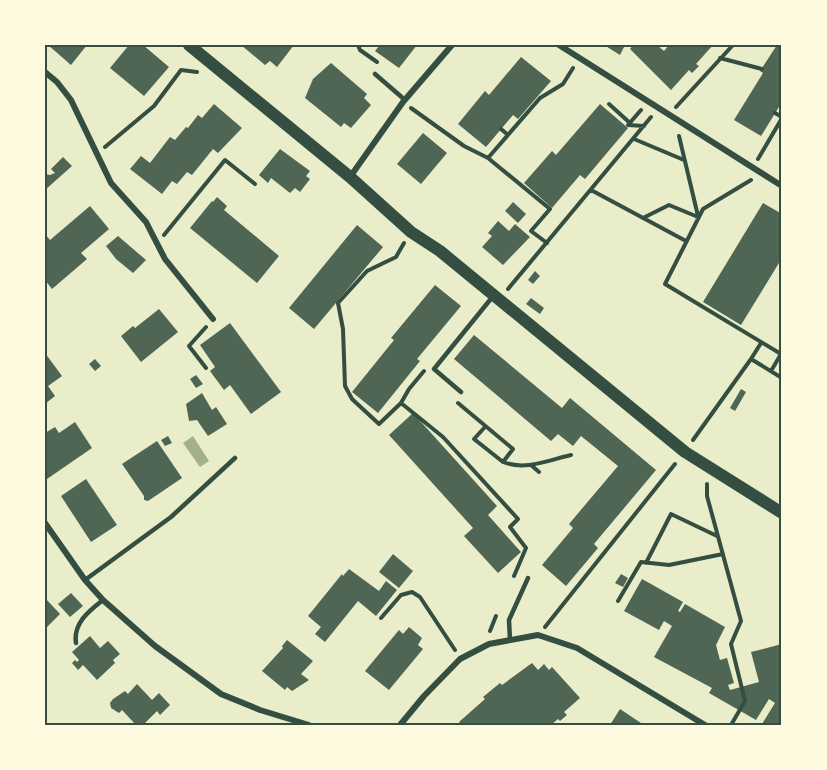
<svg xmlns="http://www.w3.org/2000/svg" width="827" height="770" viewBox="0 0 827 770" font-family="Lato,sans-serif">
<rect width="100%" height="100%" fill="#e9edc9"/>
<path fill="#a3b18a" d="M193 436 209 461 200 467 183 443Z"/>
<path fill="#4f6655" d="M48 45H87L71 65Z
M129 45H143L169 67 144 96 110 68Z
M241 45H294L277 67 270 61 265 65Z
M380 45H417L399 68 375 51Z
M604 45H625L620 55Z
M633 45H657L664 51 669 45H713L696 64 699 66 692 73 689 70 671 90 630 49Z
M777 45H782V102L761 136 734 120 763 73 760 71Z
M521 57 551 81 518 119 513 115 486 147 458 124 485 91 489 95Z
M331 63 367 94 364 98 371 105 351 128 344 123 341 127 305 98 313 79Z
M214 104 242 128 218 153 213 149 192 175 187 172 177 184 172 181 162 194 130 169 141 156 150 163 170 137 175 140 186 127 188 128 198 115 202 118Z
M600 104 628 128 585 179 580 175 552 208 524 183 552 151 556 155Z
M423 133 447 153 421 184 397 164Z
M280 149 310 171 306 176 310 179 300 192 295 188 290 193 271 178 268 183 259 175Z
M63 157 72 166 45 190V174L50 175 55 173 51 169Z
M217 197 227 206 224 210 279 256 257 283 190 228 212 201 213 202Z
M513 202 526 214 518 223 505 211Z
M763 203 782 214V258L741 325 703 302Z
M90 206 109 229 81 253 87 259 52 289 45 280V234L50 240Z
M498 221 509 231 515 224 530 237 503 265 482 247 492 236 488 233Z
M357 225 383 247 314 329 289 308Z
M118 236 146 260 133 273 116 259 106 246Z
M535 271 540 276 533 284 528 280Z
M435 285 461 306 417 359 420 361 378 413 352 392 394 340 391 338Z
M531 298 544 308 540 314 526 304Z
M159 309 178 332 141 362 121 336 133 326 135 328Z
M230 323 281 392 251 414 230 385 224 390 210 371 215 367 200 345Z
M474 335 562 408 570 398 656 470 594 544 598 548 566 586 542 565 573 528 569 524 618 466 581 436 573 446 558 434 551 441 454 359Z
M45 353 62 376 48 386 55 396 45 404Z
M95 359 101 366 95 371 89 364Z
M196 375 203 384 196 388 190 379Z
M741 389 746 392 735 411 730 408Z
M202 393 212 410 216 407 227 424 208 436 197 420 189 421 186 404Z
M413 413 497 506 488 515 521 552 498 573 464 536 473 528 389 435Z
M75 422 92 448 47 479 45 476V433L55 427 59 433Z
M168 436 172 443 165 446 161 440Z
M157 441 182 478 148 501 144 500V496L122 464Z
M86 479 117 525 91 542 61 496Z
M393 554 413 571 399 588 379 572Z
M349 569 379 591 386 581 397 590 376 616 358 601 325 642 315 634 321 627 308 616 342 574 343 576Z
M621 574 628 578 623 587 615 583Z
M642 579 683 602 678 611 680 612 685 604 725 627 716 645 720 660 727 658 734 683 728 685 730 690 759 682 751 652 782 644V725L762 724 775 703 769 699 756 720 709 693 712 688 654 657 672 626 664 621 659 630 624 611Z
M71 593 83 606 70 617 58 604Z
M45 598 60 614 45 629Z
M409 627 422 638 418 645 423 649 389 690 365 671 399 630 403 634Z
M90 636 100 648 108 641 120 654 113 660 115 663 97 680 83 665 78 670 72 663 75 660 77 662 79 660 72 652Z
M287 640 313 661 301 674 309 680 292 691 287 687 285 690 262 671 283 648 282 646Z
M532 663 538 670 544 664 549 670 552 667 580 698 564 712 567 715 560 721 558 719 551 725H462L459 722 485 699 483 697 500 683 502 685Z
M137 684 152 700 159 693 170 705 160 715 157 711 143 725H136L122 710 119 713 111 708 110 703 113 699 125 691 128 694Z
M620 709 644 725H610Z"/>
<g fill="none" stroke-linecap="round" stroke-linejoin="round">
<path stroke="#344e41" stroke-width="4" d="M358 45 360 50 377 62
M720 58 762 69
M609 104 630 123
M676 107 733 45
M411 108 464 146 488 158 550 209 531 231 547 243
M641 110 628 125 644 126
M775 113 782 117
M501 129 508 135
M679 136 698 216
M634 139 684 160
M105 147 154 106 181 70 197 72
M488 158 540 98 563 84 573 68
M758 159 782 118
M751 180 703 209 665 284 781 354 771 371
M591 190 686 241
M643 218 669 205 698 217
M164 235 225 160 255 184
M508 289 651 117
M751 359 761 343
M206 368 189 346 206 327
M424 371 409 389 401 403 443 437 518 519 510 527 526 548 514 576
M401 403 379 424 352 399 345 386 343 329 338 303 367 271 396 257 404 243
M458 403 513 449 503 462C525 471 549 460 571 455
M485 427 474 439 503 462
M693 440 751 359 782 378
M531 465 539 472
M707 484V496L741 621 731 644 745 701 731 725
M646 563 671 514 717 536
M618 601 641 562 669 565 723 554
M381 618 401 595 412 592 420 597 455 650
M545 627 675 464
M490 631 496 616"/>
<path stroke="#344e41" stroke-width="4.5" d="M375 74 405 100
M461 392 434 369 494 295
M85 580 171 517 235 458
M510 640 509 620 528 578
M76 643C73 623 89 611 103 600"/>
<path stroke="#344e41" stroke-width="6" d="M559 45 782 186
M45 72 57 82 71 100 111 183 146 222 165 259 213 319
M350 177 403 102 452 45
M45 523 85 580 103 600 155 646 221 694 260 710 309 725
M400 725 424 696 460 659 489 644 538 635 577 648 705 725"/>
<path stroke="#344e41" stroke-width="12" d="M189 45 350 177 411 232 440 251 685 452 782 513"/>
</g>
<rect width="827" height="770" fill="none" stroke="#fefae0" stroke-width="93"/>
<rect x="46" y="46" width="734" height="678" fill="none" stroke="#344e41" stroke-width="2"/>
</svg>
